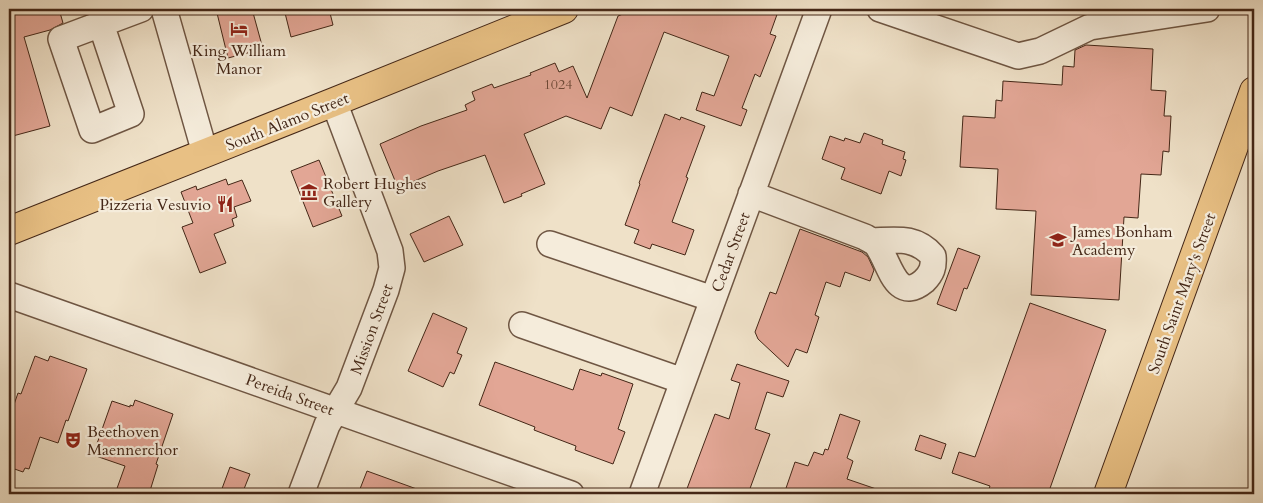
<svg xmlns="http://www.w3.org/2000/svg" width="1263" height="503" viewBox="0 0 1263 503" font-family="Cardo,serif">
<rect width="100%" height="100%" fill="#efe1c8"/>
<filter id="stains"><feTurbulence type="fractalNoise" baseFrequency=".004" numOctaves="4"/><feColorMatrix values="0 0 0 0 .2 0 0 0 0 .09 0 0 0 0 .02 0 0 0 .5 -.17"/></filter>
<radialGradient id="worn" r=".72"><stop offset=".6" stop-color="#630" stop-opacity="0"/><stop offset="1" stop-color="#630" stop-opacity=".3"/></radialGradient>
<path fill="#e2a695" stroke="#442717" d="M9 9H59L63 23 50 30 24 37 50 126 9 137Z
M216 9H252L263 49 228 58Z
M284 9H329L333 25 291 37Z
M635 9H779L770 34 776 36 760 77 755 74 742 108 747 110 741 126 696 110 702 92 714 96 729 56 664 32 632 116 610 107 601 129 566 116 524 134 545 184 521 194 522 196 504 203 485 155 438 171 398 188 380 144 421 126 467 110 465 105 475 100 472 92 492 84 494 88 531 75 530 73 555 63 559 72 573 66 587 98 618 16Z
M1086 45 1153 49 1151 90 1166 91 1164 116H1171L1169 152 1163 151 1161 175 1141 174 1138 218 1124 217 1119 300 1031 295 1036 211 996 209 998 169 960 167 963 116 995 118 996 100 1002 101 1003 81 1062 85 1063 66 1074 67 1075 50Z
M665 114 680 120 681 117 705 126 686 177 688 178 672 222 694 230 685 255 652 244 650 249 634 243 639 230 625 225 640 184 639 183Z
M864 133 883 140 882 144 905 152 903 159 906 160 901 176 889 171 881 194 841 179 845 168 822 159 830 136 844 141 845 138 860 143Z
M319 160 342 216 313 227 291 171Z
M226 179 228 185 242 180 251 201 234 207 237 217 232 219 234 226 214 234 226 263 200 273 182 227 193 223 181 192 196 186 197 190Z
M449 216 463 245 424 262 410 234Z
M800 229 862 252 868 257 874 270 870 281 845 272 840 287 826 282 815 315 819 317 807 353 796 349 788 367 758 339 755 332 770 292 776 294Z
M958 248 980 256 967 289 964 288 956 311 937 304Z
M1030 303 1106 330 1048 494H987L990 486 952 473 959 452 975 457Z
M433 313 467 328 457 353 462 355 454 374 450 372 443 387 408 371Z
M35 356 48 361 50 356 87 369 68 421 66 420 58 443 40 437 29 469 25 468 23 472 9 467V419L18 393 21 394Z
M495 362 573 390 580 369 601 376 602 373 633 384 618 429 625 432 613 464 575 450 576 446 534 430 535 427 479 405Z
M737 364 789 381 783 397 767 392 755 429 770 434 748 494H685L715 414 729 419 740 383 731 380Z
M135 400 173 414 156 464 158 465 149 494H115L125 466 93 455 112 401 130 407V405L133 406Z
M840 414 860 421 847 458 853 461 847 479 885 492 884 494H784L795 462 808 466 814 452 823 455 825 449 828 450Z
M920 435 946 444 941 459 915 450Z
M230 467 250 474 242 494H220Z
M367 471 425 492 424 494H358Z"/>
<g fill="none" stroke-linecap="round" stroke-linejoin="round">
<g stroke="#6f5643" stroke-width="28">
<path id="minor" d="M164 9 205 153
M880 9 1018 56 1040 51 1090 27 1207 9
M101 24 131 114 92 130 61 39 141 9
M751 194 865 237C868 239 872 241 875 243 889 257 894 306 924 281 932 273 934 267 933 256 915 236 897 240 872 241
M550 244 713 299
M9 295 571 494
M522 325 683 381
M301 494 327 425 349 388 386 290 392 268 390 251 334 102
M642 494 819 9"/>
</g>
<g stroke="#442717" stroke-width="30">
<path id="major" d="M9 231 334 102 564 9
M1108 494 1254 91"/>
</g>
<use href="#minor" stroke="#f5ecdb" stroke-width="25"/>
<use href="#major" stroke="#e8c084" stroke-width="28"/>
</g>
<defs>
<g id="hotel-bare" transform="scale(1.35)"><path d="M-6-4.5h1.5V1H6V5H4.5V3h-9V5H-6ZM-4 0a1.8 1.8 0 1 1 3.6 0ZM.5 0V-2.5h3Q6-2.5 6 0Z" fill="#8f2418" stroke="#f5ecdb" stroke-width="2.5" paint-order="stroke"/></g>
<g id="museum-bare" transform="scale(1.35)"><path d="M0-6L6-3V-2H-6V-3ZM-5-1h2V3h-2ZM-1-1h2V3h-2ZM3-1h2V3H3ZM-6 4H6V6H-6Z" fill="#8f2418" stroke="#f5ecdb" stroke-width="2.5" paint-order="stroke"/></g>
<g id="restaurant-bare" transform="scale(1.35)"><path d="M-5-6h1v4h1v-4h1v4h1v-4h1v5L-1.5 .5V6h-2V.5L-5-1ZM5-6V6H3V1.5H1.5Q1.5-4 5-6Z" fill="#8f2418" stroke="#f5ecdb" stroke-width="2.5" paint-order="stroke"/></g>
<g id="school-bare" transform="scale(1.35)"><path d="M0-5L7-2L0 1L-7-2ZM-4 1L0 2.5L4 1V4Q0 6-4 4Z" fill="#8f2418" stroke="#f5ecdb" stroke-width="2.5" paint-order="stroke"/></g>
<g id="theatre-bare" transform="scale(1.35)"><path d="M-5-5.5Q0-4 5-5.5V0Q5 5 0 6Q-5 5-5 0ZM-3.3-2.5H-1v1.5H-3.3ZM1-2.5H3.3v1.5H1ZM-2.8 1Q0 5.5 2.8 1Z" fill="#8f2418" stroke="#f5ecdb" stroke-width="2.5" paint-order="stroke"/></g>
</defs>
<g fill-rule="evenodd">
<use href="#hotel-bare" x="239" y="29"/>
<use href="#museum-bare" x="309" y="192"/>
<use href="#restaurant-bare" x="225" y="204"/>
<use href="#school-bare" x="1058" y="240"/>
<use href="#theatre-bare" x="73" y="440"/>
</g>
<g text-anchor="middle" stroke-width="4.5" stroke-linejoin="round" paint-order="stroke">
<g font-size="14" fill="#6c4736">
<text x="558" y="89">1024</text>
</g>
<g font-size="16" fill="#442717" stroke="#f5ecdb" text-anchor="start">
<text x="239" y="56" text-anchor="middle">King William<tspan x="239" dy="18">Manor</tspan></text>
<text x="323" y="189">Robert Hughes<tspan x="323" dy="18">Gallery</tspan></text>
<text x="211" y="210" text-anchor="end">Pizzeria Vesuvio</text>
<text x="1072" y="237">James Bonham<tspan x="1072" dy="18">Academy</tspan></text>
<text x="87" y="437">Beethoven<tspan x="87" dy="18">Maennerchor</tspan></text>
</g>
<g font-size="16" fill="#442717" stroke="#f5ecdb">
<text transform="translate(287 121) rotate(-22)" y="6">South Alamo Street</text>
<text transform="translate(730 252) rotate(-70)" y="6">Cedar Street</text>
<text transform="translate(1181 293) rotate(-70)" y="6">South Saint Mary's Street</text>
<text transform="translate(371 329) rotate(-70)" y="6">Mission Street</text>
<text transform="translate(290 394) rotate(20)" y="6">Pereida Street</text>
</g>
</g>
<rect width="1263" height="503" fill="none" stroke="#efe1c8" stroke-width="30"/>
<rect x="10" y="10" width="1243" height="483" fill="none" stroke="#442717" stroke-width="2.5"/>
<rect x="15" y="15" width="1233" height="473" fill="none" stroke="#442717"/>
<rect width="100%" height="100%" filter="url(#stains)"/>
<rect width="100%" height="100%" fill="url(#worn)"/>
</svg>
